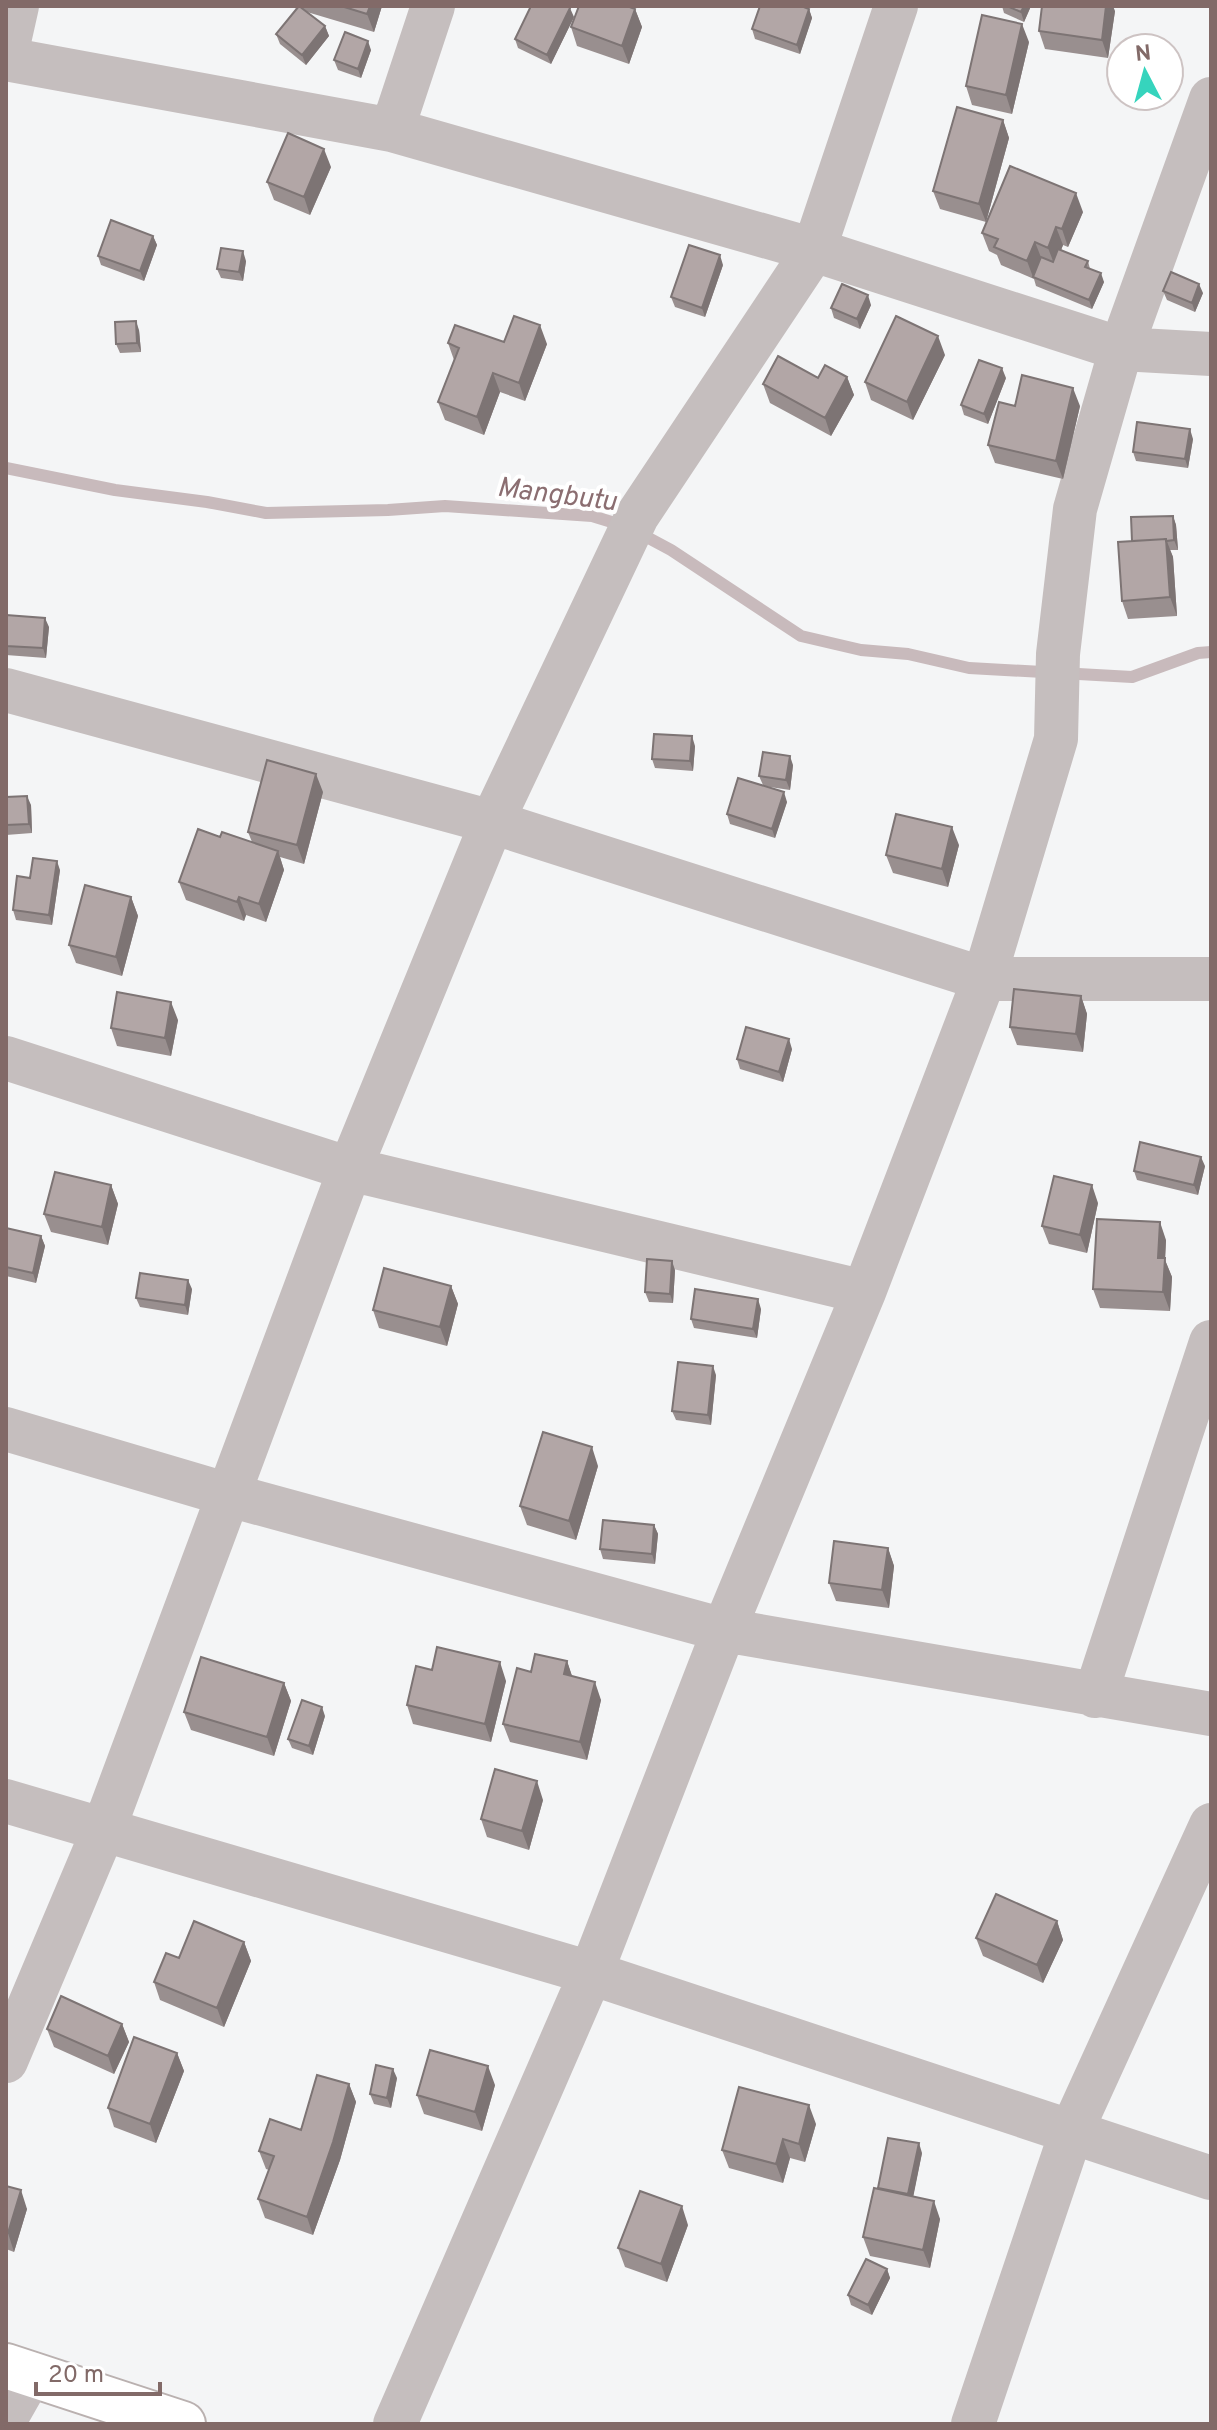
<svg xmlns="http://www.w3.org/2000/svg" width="1217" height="2430" viewBox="0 0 1217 2430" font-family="Overpass,sans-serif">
<rect width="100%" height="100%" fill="#f4f5f6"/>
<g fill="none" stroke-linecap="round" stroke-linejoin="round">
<path stroke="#c8babc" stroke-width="12" d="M6 468 115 490 207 502 266 513 388 510 445 506 592 516 628 527 671 550 801 636 861 650 908 654 969 668 1132 677 1198 653 1211 652"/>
<g stroke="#bab1b0" stroke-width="48">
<path id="secondary" d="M6 2366 183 2424"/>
</g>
<path stroke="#c5bebe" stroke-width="44" d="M6 55 17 6
M6 59 392 130 814 250 1121 349 1211 354
M392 130 433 6
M6 690 492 822 984 979H1211
M6 1058 350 1169 864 1292
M6 1429 229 1495 724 1630 1211 1714
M1095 1696 1211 1342
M6 1801 591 1973 1211 2178
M6 2061 103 1831 350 1169 492 822 637 516 814 250 896 6
M6 2418 31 2374
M395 2424 591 1973 724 1630 864 1292 984 979 1056 739 1058 654 1075 509 1121 349 1211 99
M973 2424 1072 2130 1211 1825"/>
<use href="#secondary" stroke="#fff" stroke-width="44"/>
</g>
<path fill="#998f8f" d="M295 6H382L374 32 307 12 325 26 329 36 306 65 280 44 276 34 296 9Z
M1002 6H1031L1024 22 1004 13Z
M635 9 642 27 629 64 577 46 571 27Z
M809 9 812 18 800 54 755 39 752 29Z
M1115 11 1108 58 1045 49 1039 31Z
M574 17 551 64 518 48 515 39Z
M1029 42 1012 114 972 105 966 86Z
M371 50 361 78 338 70 334 60Z
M1003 120 1009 138 986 222 940 209 933 191Z
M331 167 310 215 274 200 267 182Z
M1083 212 1068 247 1063 245 1061 250 1088 261 1090 269 1104 282 1092 309 1036 286 1034 279 1001 265 997 255 989 251 982 233Z
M153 236 157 245 144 281 101 265 98 256Z
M246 261 243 281 221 278 217 269Z
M723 265 705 317 675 307 671 297Z
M1163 291 1203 293 1195 312 1167 300Z
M871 305 860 329 834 318 831 308Z
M139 330 141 352 120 353 116 344Z
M448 343 547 344 525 401 500 392 484 435 445 420 438 402 454 360Z
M945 355 913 420 871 400 865 382Z
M847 377 854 395 831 436 770 403 763 384 818 378Z
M1006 378 988 424 964 415 961 405Z
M1080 406 1063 479 995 463 988 445Z
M1193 439 1188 468 1136 461 1133 452Z
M1173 516 1176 525 1178 550H1170L1173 557 1177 616 1128 619 1122 601 1132 541Z
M6 615 49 627 46 658 6 655Z
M695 746 693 771 655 768 652 759Z
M793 765 790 790 763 786 787 802 775 838 730 824 727 814 763 785 759 776Z
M323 792 304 864 280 857 284 870 266 922 246 915 244 921 186 900 179 882 220 837 252 842 248 832Z
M6 797 31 805 32 833 6 835Z
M959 845 948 887 893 873 886 855Z
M60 870 52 925 16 920 13 910Z
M131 897 138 916 122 976 76 963 69 945Z
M1081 996 1087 1014 1083 1052 1017 1045 1010 1027Z
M178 1020 171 1056 117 1046 111 1028Z
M792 1049 783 1082 740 1069 737 1059Z
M1205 1166 1198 1195 1137 1180 1134 1171Z
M111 1185 118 1204 108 1245 51 1232 44 1214Z
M1098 1203 1087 1253 1049 1244 1042 1226Z
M6 1228 41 1236 45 1246 36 1283 6 1276Z
M1166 1240 1165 1260 1172 1277 1170 1311 1100 1308 1093 1289Z
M675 1270 673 1303 649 1302 645 1292Z
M451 1286 458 1304 447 1346 379 1328 373 1310Z
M192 1289 188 1315 140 1307 136 1298Z
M761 1309 757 1338 694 1328 691 1319Z
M716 1375 711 1425 676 1420 672 1411Z
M598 1466 576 1540 527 1525 520 1506Z
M654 1525 658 1534 655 1564 603 1559 600 1549Z
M888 1548 894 1566 889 1608 836 1601 829 1583Z
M567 1661 572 1676 601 1700 587 1760 510 1742 503 1724 531 1672Z
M432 1670 506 1681 491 1742 413 1724 407 1705Z
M284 1683 291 1701 274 1756 191 1730 184 1712Z
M325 1716 313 1755 292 1748 288 1739Z
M543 1800 529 1850 487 1837 481 1819Z
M1057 1921 1063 1940 1043 1983 983 1956 976 1938Z
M244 1942 251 1961 224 2027 160 2000 154 1982Z
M122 2024 129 2042 114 2074 54 2047 47 2029Z
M177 2053 184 2071 156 2143 114 2127 108 2108Z
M397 2078 391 2108 374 2104 370 2094Z
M349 2084 356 2102 340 2160 313 2235 265 2218 258 2199 269 2170 266 2169 259 2151 301 2130Z
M495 2085 482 2131 424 2114 417 2095Z
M816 2124 805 2162 790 2158 783 2183 729 2168 722 2150Z
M922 2153 913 2196 940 2219 930 2268 870 2256 863 2237 878 2189Z
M6 2186 27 2209 14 2252 6 2249Z
M688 2225 667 2282 625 2267 618 2248Z
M887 2269 890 2278 872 2315 851 2305 848 2295Z"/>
<path fill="#7d7474" d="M370 6H382L374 32 367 14Z
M1024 6H1031L1024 22 1021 12Z
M1106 6H1113L1115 11 1108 58 1102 40Z
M570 8 574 17 551 64 547 55Z
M635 9 642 27 629 64 622 46Z
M809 9 812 18 800 54 797 45Z
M1022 24 1029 42 1012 114 1006 95Z
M325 26 329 36 306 65 302 55Z
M368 41 371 50 361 78 358 69Z
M1003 120 1009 138 986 222 979 204Z
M324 149 331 167 310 215 304 197Z
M1076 193 1083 212 1068 247 1062 229Z
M1056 227 1063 245 1055 266 1048 248Z
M153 236 157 245 144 281 140 271Z
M1035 242 1042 260 1033 277 1027 261Z
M243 251 246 261 243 281 239 272Z
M720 255 723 265 705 317 702 308Z
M1101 273 1104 282 1092 309 1089 300Z
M1199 284 1203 293 1195 312 1192 303Z
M868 295 871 305 860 329 857 319Z
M136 321 139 330 141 352 137 343Z
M540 325 547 344 525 401 519 383Z
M938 336 945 355 913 420 907 402Z
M1002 368 1006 378 988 424 984 414Z
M493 373 500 392 484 435 477 417Z
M847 377 854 395 831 436 825 418Z
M1073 388 1080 406 1063 479 1056 461Z
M1190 429 1193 439 1188 468 1185 459Z
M1173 516 1176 525 1178 550 1174 540Z
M1166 539 1173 557 1177 616 1170 597Z
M45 618 49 627 46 658 43 648Z
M692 736 695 746 693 771 690 761Z
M790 756 793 765 790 790 786 780Z
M316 774 323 792 304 864 297 845Z
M784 792 787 802 775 838 772 829Z
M27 796 31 805 32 833 29 824Z
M952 827 959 845 948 887 942 869Z
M278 851 284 870 266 922 259 904Z
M57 861 60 870 52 925 49 915Z
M131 897 138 916 122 976 116 957Z
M239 897 246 915 244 921 237 902Z
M1081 996 1087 1014 1083 1052 1076 1034Z
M171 1002 178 1020 171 1056 165 1038Z
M789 1039 792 1049 783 1082 779 1072Z
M1201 1157 1205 1166 1198 1195 1194 1185Z
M111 1185 118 1204 108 1245 102 1227Z
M1092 1185 1098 1203 1087 1253 1080 1235Z
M1160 1222 1166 1240 1165 1260 1172 1277 1170 1311 1163 1292 1158 1258Z
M41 1236 45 1246 36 1283 33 1273Z
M672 1261 675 1270 673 1303 670 1294Z
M188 1280 192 1289 188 1315 185 1305Z
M451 1286 458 1304 447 1346 440 1327Z
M758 1299 761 1309 757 1338 753 1329Z
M713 1366 716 1375 711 1425 708 1415Z
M592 1447 598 1466 576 1540 569 1521Z
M654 1525 658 1534 655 1564 652 1554Z
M888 1548 894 1566 889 1608 882 1590Z
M567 1661 573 1679 564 1674Z
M500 1662 506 1681 491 1742 485 1724Z
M595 1682 601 1700 587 1760 580 1742Z
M284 1683 291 1701 274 1756 267 1737Z
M322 1707 325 1716 313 1755 309 1746Z
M537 1781 543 1800 529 1850 522 1831Z
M1057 1921 1063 1940 1043 1983 1037 1965Z
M244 1942 251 1961 224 2027 217 2008Z
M122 2024 129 2042 114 2074 108 2056Z
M177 2053 184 2071 156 2143 150 2124Z
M488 2066 495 2085 482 2131 475 2112Z
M393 2069 397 2078 391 2108 387 2098Z
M349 2084 356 2102 340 2160 313 2235 307 2217Z
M809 2105 816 2124 805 2162 799 2144Z
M783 2139 790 2158 783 2183 776 2164Z
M919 2143 922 2153 912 2203 908 2194Z
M21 2190 27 2209 14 2252 8 2233Z
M934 2201 940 2219 930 2268 923 2250Z
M682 2206 688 2225 667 2282 661 2264Z
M887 2269 890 2278 872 2315 868 2305Z"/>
<path fill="#b2a6a6" stroke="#7d7474" stroke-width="2" d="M299 6 325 26 302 55 276 34Z
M341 6H370L367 14Z
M531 6H567L570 8 547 55 515 39Z
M579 6H627L635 9 622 46 571 27Z
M760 6H801L809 9 797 45 752 29Z
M1007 6H1024L1021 12Z
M1042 6H1106L1102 40 1039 31Z
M982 15 1022 24 1006 95 966 86Z
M345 32 368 41 358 69 334 60Z
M957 107 1003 120 979 204 933 191Z
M288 133 324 149 304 197 267 182Z
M1010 166 1076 193 1062 229 1056 227 1048 248 1035 242 1027 261 994 247 998 239 982 233Z
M111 220 153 236 140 271 98 256Z
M689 245 720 255 702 308 671 297Z
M221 248 243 251 239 272 217 269Z
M1058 249 1088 261 1085 267 1101 273 1089 300 1033 277 1041 257 1053 262Z
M1171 272 1199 284 1192 303 1163 291Z
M842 284 868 295 857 319 831 308Z
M514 316 540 325 519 383 493 373 477 417 438 402 459 348 448 343 455 325 504 342Z
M896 316 938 336 907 402 865 382Z
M136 321 137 343 116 344 115 322Z
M778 356 818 378 825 365 847 377 825 418 763 384Z
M979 360 1002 368 984 414 961 405Z
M1022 375 1073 388 1056 461 988 445 999 402 1015 406Z
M1137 422 1190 429 1185 459 1133 452Z
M1173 516 1174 540 1166 541V539L1132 541 1131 517Z
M1166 539 1170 597 1122 601 1118 542Z
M6 615 45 618 43 648 6 646Z
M654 734 692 736 690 761 652 759Z
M763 752 790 756 786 780 759 776Z
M267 760 316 774 297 845 248 832Z
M738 778 784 792 772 829 727 814Z
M27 796 29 824 6 825V797Z
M896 814 952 827 942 869 886 855Z
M198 829 220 837 222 832 278 851 259 904 239 897 237 902 179 882Z
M33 858 57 861 49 915 13 910 17 876 30 878Z
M85 885 131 897 116 957 69 945Z
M1014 989 1081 996 1076 1034 1010 1027Z
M117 992 171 1002 165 1038 111 1028Z
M746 1027 789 1039 779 1072 737 1059Z
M1140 1142 1201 1157 1194 1185 1134 1171Z
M55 1172 111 1185 102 1227 44 1214Z
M1054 1176 1092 1185 1080 1235 1042 1226Z
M1097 1219 1160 1222 1158 1258H1165L1163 1292 1093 1289Z
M6 1228 41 1236 33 1273 6 1267Z
M647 1259 672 1261 670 1294 645 1292Z
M384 1268 451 1286 440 1327 373 1310Z
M140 1273 188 1280 185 1305 136 1298Z
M695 1289 758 1299 753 1329 691 1319Z
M678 1362 713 1366 708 1415 672 1411Z
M543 1432 592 1447 569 1521 520 1506Z
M603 1520 654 1525 652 1554 600 1549Z
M834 1541 888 1548 882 1590 829 1583Z
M437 1647 500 1662 485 1724 407 1705 416 1666 432 1670Z
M535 1654 567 1661 564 1674 595 1682 580 1742 503 1724 517 1668 531 1672Z
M201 1657 284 1683 267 1737 184 1712Z
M302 1700 322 1707 309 1746 288 1739Z
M495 1769 537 1781 522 1831 481 1819Z
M996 1894 1057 1921 1037 1965 976 1938Z
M194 1921 244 1942 217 2008 154 1982 166 1953 179 1958Z
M61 1996 122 2024 108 2056 47 2029Z
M134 2037 177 2053 150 2124 108 2108Z
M430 2050 488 2066 475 2112 417 2095Z
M376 2065 393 2069 387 2098 370 2094Z
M317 2075 349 2084 333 2142 307 2217 258 2199 274 2156 259 2151 270 2119 301 2130Z
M739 2087 809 2105 799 2144 783 2139 776 2164 722 2150Z
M888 2138 919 2143 908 2194 878 2188Z
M6 2186 21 2190 8 2233H6Z
M874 2188 934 2201 923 2250 863 2237Z
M640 2191 682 2206 661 2264 618 2248Z
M866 2259 887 2269 868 2305 848 2295Z"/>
<g text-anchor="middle" stroke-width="8" stroke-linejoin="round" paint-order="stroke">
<g font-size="28" font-style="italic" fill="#8b6e71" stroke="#fff">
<text transform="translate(557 493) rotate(7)" y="10">Mangbutu</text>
</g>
</g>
<rect width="1217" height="2430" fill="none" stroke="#826a68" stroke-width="16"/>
<g transform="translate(1145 72) rotate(354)"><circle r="38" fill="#ffffff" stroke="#cdc3c3" stroke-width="2"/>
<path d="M0-6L14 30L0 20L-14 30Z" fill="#36d4bd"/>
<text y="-12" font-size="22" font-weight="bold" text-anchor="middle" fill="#826a68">N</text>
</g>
<path d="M36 2382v12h124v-12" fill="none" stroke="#826a68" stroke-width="4"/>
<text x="48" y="2382" font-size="24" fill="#826a68" stroke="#ffffff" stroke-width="6" paint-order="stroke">20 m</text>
</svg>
